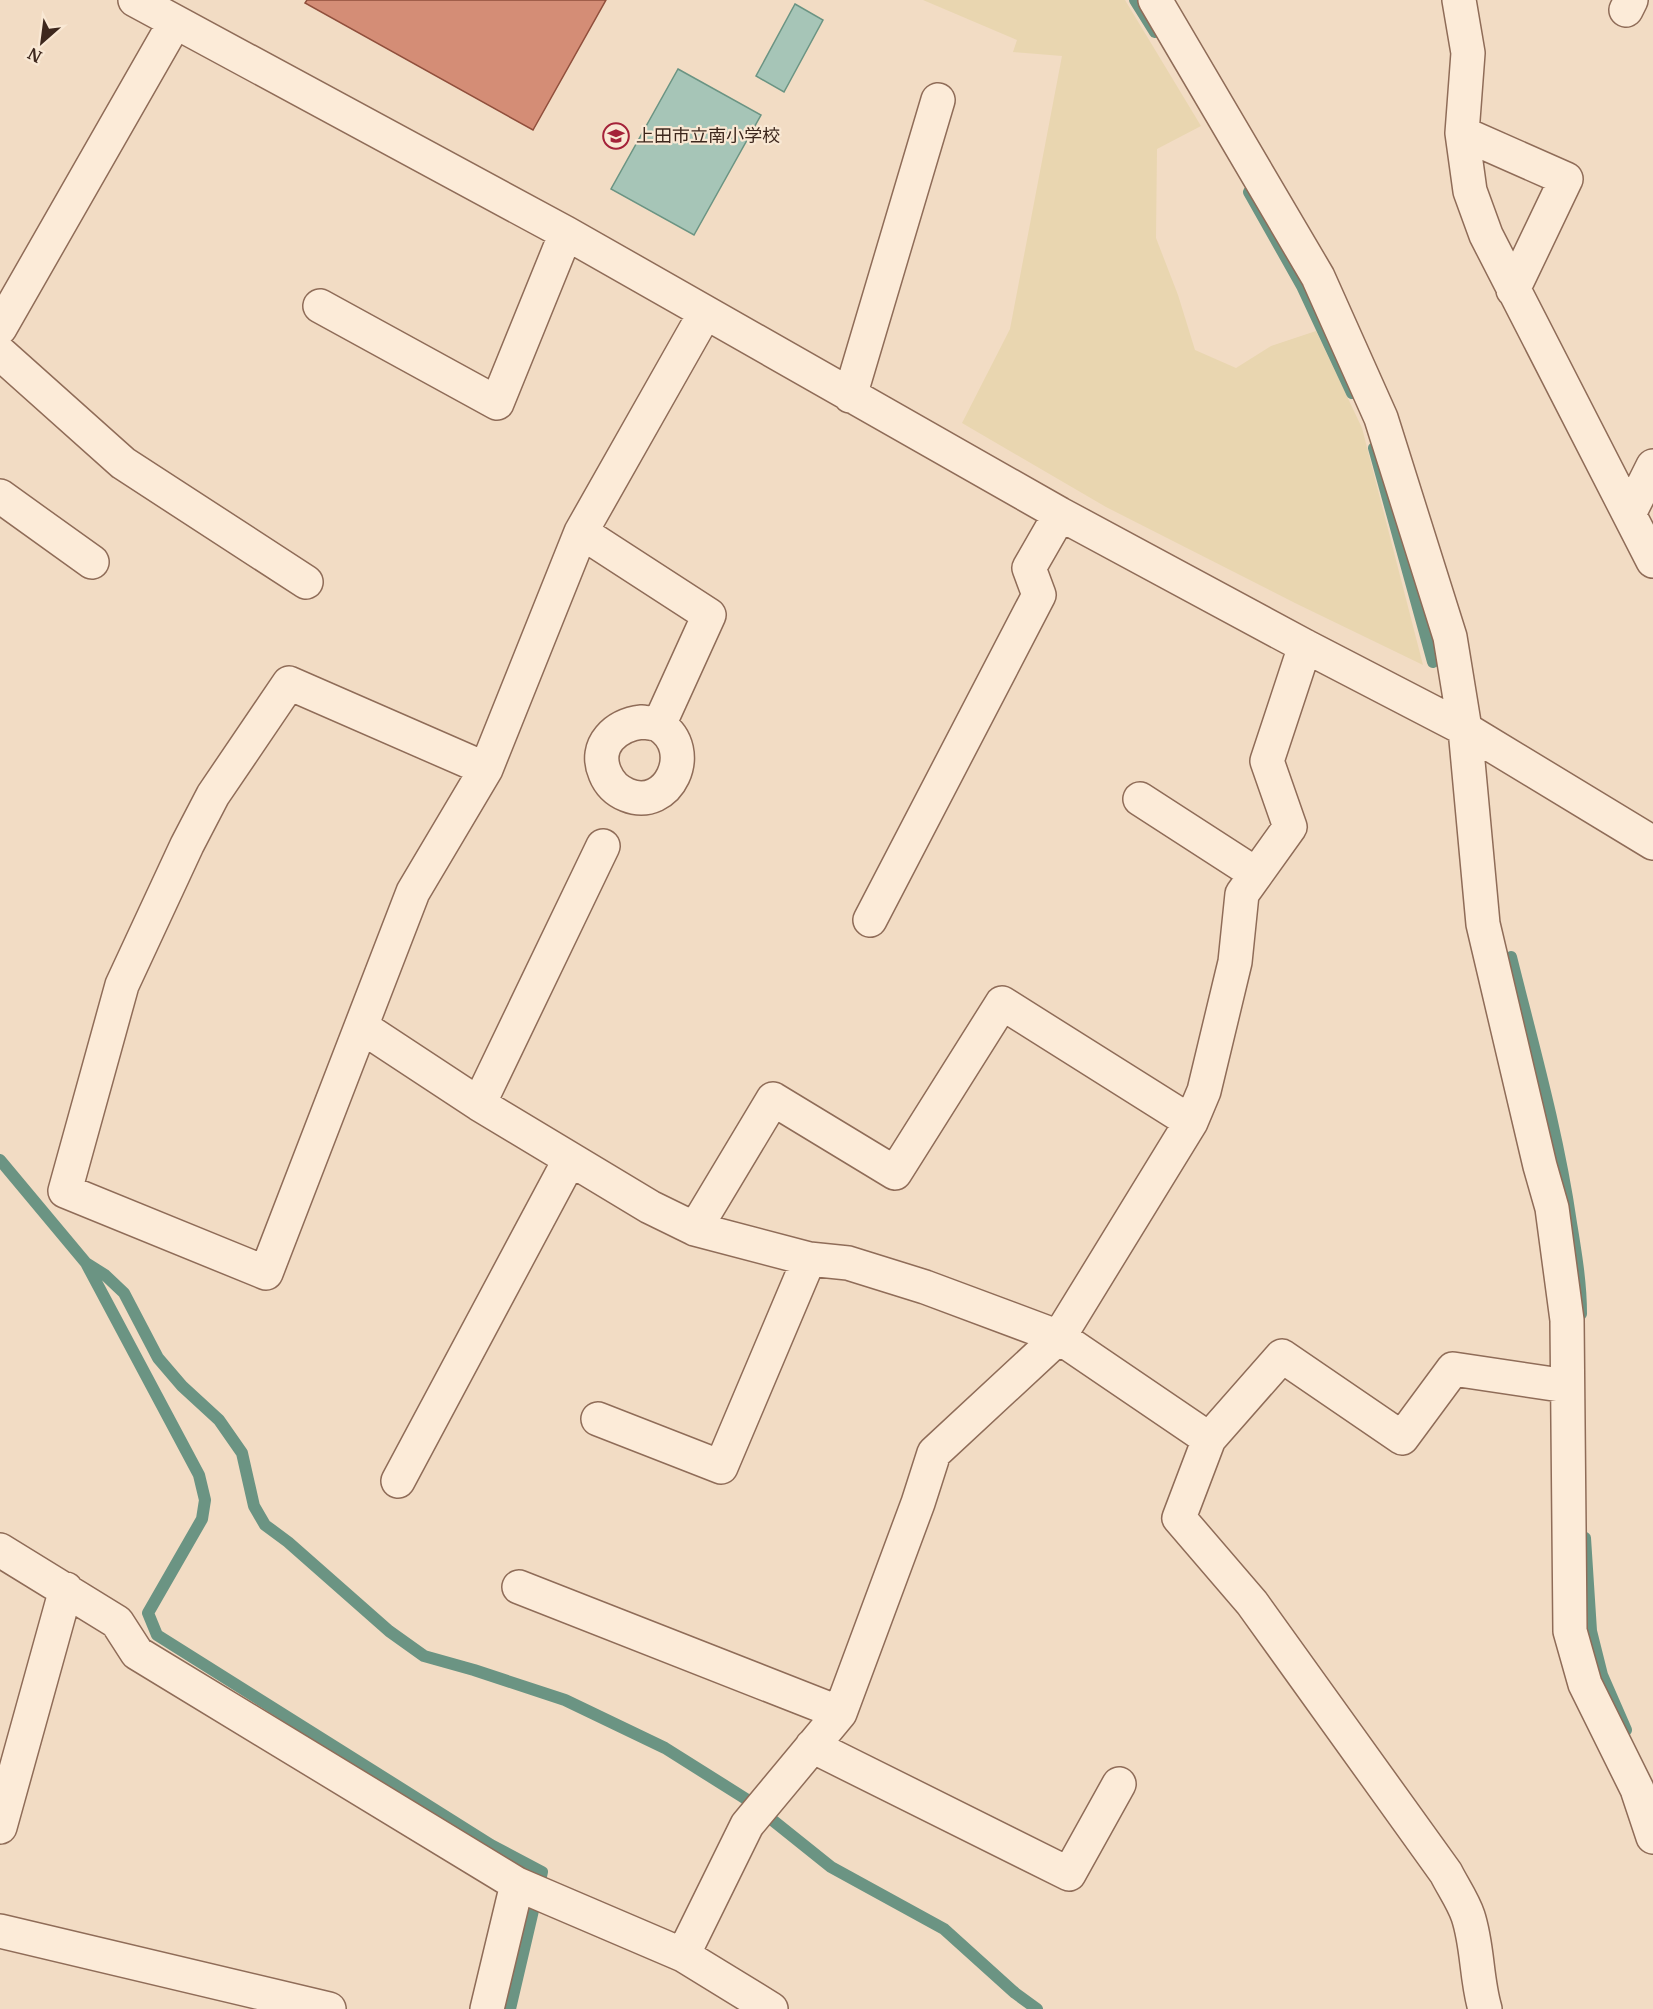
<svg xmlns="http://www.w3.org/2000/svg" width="1653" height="2009" viewBox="0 0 1653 2009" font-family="Merriweather,'Noto Sans JP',serif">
<rect width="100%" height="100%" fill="#f2dcc4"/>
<path fill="#e9d6b0" d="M923 0H1125L1201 126 1157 149 1156 238 1178 295 1195 350 1236 368 1271 346 1316 331 1362 428 1423 665 1295 603 1106 507 962 423 1010 329 1062 56 1013 52 1017 40Z"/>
<path fill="#a6c5b7" stroke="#6b9483" stroke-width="1.5" d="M795 4 823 20 784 92 756 76Z
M678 69 761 115 694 235 611 189Z"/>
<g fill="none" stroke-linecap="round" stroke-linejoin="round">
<path stroke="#6b9483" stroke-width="12" d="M1135 0 1155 32
M1249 192 1302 286 1352 393
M1374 448 1433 662
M1511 957C1533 1045 1558 1133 1571 1223 1576 1254 1581 1283 1581 1314
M0 1160 86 1263 199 1475 205 1500 202 1519 148 1613 157 1635 491 1845 542 1872 510 2009
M86 1263 105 1275 124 1293 158 1358 182 1386 219 1420 242 1453 254 1506 265 1525 288 1542 389 1631 424 1656 474 1670 565 1700 665 1748 746 1799 831 1867 944 1929 1015 1993 1037 2009
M1585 1538 1591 1631 1602 1675 1626 1730"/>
</g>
<path fill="#d48d76" stroke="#904f3c" stroke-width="1.5" d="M307 0H606L533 130 305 3Z"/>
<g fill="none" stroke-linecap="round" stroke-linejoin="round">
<g stroke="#8f6c58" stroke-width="36">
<path id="minor" d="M135 0 566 233 1060 514 1305 646 1465 729 1653 843
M1155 0 1318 277 1381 418 1450 637 1465 729 1483 924 1540 1166 1552 1208 1567 1320 1570 1631 1585 1684 1637 1789 1653 1837
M1459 0 1468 53 1462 133 1470 191 1486 235 1653 561
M1626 10 1631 0
M1462 133 1566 179 1513 290
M320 306 497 403 566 233
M0 328 175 22
M0 353 123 463 306 582
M850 396 938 100
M0 496 92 562
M1629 514 1653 466
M581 532 709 615 659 725
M642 722C647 723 656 723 660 726 697 750 669 812 627 795 617 791 609 783 605 773 593 745 616 725 642 722Z
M486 769 289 683 213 795 187 845 122 985 65 1191 266 1273 413 892 486 769 581 532 705 313
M1140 799 1256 874
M870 920 1039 595 1029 568 1060 514
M362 1027 479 1104 650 1207 695 1229 809 1259 848 1263 925 1287 1059 1337 1209 1439 1179 1518 1252 1603 1446 1873C1453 1887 1463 1901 1468 1916 1478 1946 1476 1979 1485 2009
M479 1104 603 846
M695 1229 773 1099 895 1173 1002 1003 1191 1122
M598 1419 721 1467 809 1259
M1209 1439 1282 1356 1402 1438 1453 1369 1567 1386
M398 1481 570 1159
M0 1550 117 1622 137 1653 517 1884 683 1955 771 2009
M519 1587 840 1713
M812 1746 1069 1874 1119 1784
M0 1827 66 1589
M0 1931 329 2009
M683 1955 747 1825 840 1713 918 1503 934 1453 1059 1337 1191 1122 1204 1091 1235 962 1242 894 1290 827 1267 761 1305 646
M487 2009 517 1884"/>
</g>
<use href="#minor" stroke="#fcebd8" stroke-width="33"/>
</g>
<defs>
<g id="school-ring" transform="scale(1.35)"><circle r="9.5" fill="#f9e8d4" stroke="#a42239" stroke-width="1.5"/><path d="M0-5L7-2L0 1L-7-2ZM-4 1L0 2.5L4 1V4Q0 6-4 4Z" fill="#a42239"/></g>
</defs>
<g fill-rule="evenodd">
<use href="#school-ring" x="616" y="136"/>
</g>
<g text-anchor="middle" stroke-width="4.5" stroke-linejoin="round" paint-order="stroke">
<g font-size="18" fill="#3d271d" stroke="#f9e8d4" text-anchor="start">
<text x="636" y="142">上田市立南小学校</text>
</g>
</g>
<g transform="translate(42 42) rotate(208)" stroke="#f9e8d4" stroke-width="4.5" paint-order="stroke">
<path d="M0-4.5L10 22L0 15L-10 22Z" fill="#3d271d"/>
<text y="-9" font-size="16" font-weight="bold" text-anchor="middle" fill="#3d271d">N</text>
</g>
</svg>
